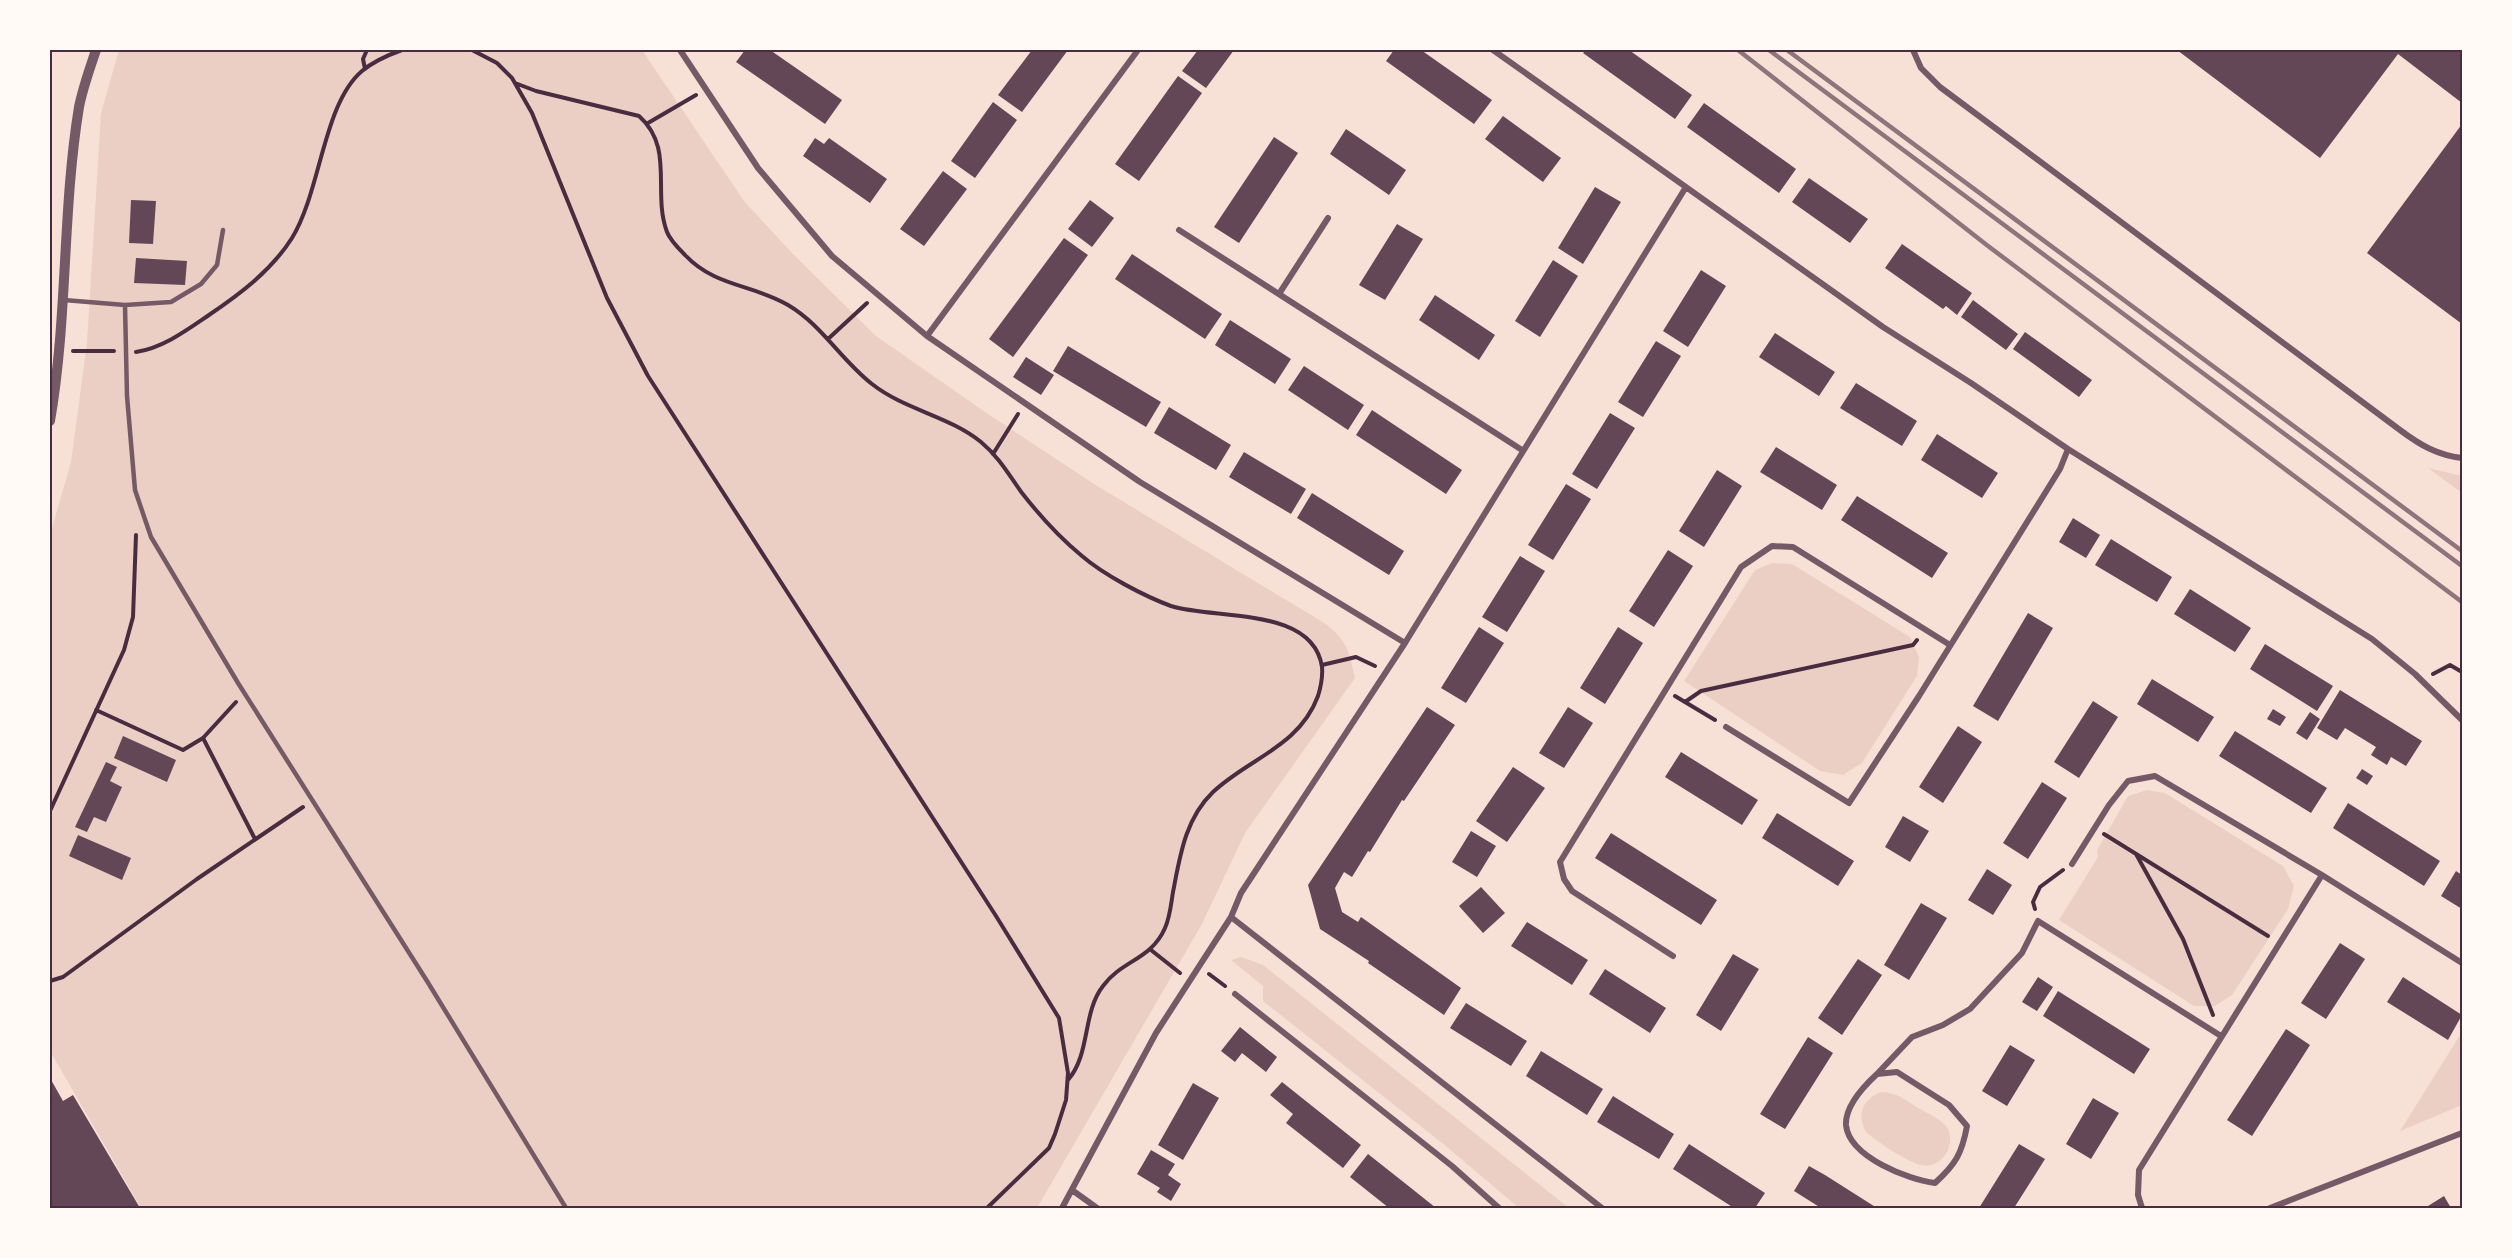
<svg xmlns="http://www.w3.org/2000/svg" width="2512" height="1258" viewBox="0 0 2512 1258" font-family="'Asap Condensed',sans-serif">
<rect width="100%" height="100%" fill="#f7e1d7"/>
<path fill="#ebcfc5" d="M119 50H642L744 201 793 254 876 336 988 414 1094 484 1326 624C1348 642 1349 651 1355 678L1245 833 1202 924 1037 1208H141L50 1051V535L71 462 87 343 101 113Z
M2428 468 2462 476V493Z
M1772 563 1792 564 1910 637 1919 657 1917 676 1862 763 1843 775 1820 771 1684 681 1755 570Z
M2147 790 2165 793 2283 866 2294 886 2288 909 2232 995 2215 1006H2194L2059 920 2098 857 2097 850 2128 796Z
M1241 957 1263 965 1569 1208H1519L1447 1147 1263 1001V986L1231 960Z
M2462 1032V1105L2400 1131Z
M1881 1092C1896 1092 1906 1100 1918 1108 1928 1113 1943 1120 1948 1129 1956 1147 1940 1170 1921 1165 1907 1162 1876 1141 1866 1132 1856 1114 1863 1099 1881 1092Z"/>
<path fill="#644757" d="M745 50H770L842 100 825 124 736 62Z
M1032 50H1068L1022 112 998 95Z
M1198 50H1234L1206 88 1182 71Z
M1394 50H1421L1492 100 1474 124 1386 61Z
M1586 50H1629L1692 95 1675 119 1583 53Z
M2177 50H2462V103L2398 54 2320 158Z
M1178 76 1202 93 1139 181 1115 164Z
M993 102 1017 120 975 178 951 161Z
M1704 103 1796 169 1779 193 1687 127Z
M1503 116 1561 158 1543 182 1485 139Z
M2462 124V324L2367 253Z
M1346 129 1406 170 1389 195 1330 154Z
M1274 137 1298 153 1239 243 1214 227Z
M815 138 824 144 829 138 887 179 870 203 803 156Z
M943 171 967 189 924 246 900 229Z
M1809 178 1868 219 1850 243 1792 202Z
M1595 187 1621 202 1583 264 1558 248Z
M131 200 156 201 153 244 129 243Z
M1090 200 1114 218 1092 247 1068 229Z
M1397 224 1423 239 1385 300 1359 285Z
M1064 238 1088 255 1013 357 989 339Z
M1902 244 1972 293 1957 315 1946 306 1943 309 1885 268Z
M1132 254 1222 314 1205 339 1115 279Z
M136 258 187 261 185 285 134 283Z
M1553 260 1578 276 1540 337 1515 321Z
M1701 270 1726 286 1688 347 1663 331Z
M1435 295 1495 335 1479 360 1419 320Z
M1973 300 2018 334 2006 350 1961 317Z
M1230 320 1291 359 1275 384 1215 345Z
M2025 332 2092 380 2079 397 2013 349Z
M1775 333 1835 372 1819 396 1759 357Z
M1656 341 1681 356 1643 417 1618 402Z
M1068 346 1161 402 1146 427 1053 371Z
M1026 357 1054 375 1041 395 1013 377Z
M1304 366 1364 405 1348 430 1288 390Z
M1856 383 1917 421 1902 446 1840 408Z
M1169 407 1231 445 1216 470 1154 433Z
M1372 410 1462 470 1446 494 1356 435Z
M1610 413 1635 428 1597 489 1572 474Z
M1937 434 1998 473 1982 498 1921 460Z
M1776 447 1837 485 1822 510 1760 472Z
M1244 452 1306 489 1291 514 1229 477Z
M1717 470 1742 486 1704 547 1679 531Z
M1566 484 1591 499 1553 560 1528 545Z
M1312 493 1404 551 1389 575 1297 518Z
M1857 496 1948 553 1932 578 1841 520Z
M2073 518 2100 535 2086 558 2059 542Z
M2111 539 2172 577 2157 602 2095 565Z
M1668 550 1693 566 1654 627 1629 611Z
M1520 556 1545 571 1507 632 1482 617Z
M2190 589 2251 628 2235 652 2174 614Z
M2028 613 2053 628 1998 721 1973 706Z
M1479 627 1504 643 1466 703 1441 688Z
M1618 627 1643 643 1605 704 1580 688Z
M2265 644 2333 686 2317 711 2250 669Z
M2152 679 2214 717 2198 742 2137 704Z
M2340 690 2422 741 2406 766 2391 757 2387 765 2371 755 2376 747 2345 728 2337 740 2317 728Z
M2093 701 2118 717 2079 778 2054 762Z
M1427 707 1455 725 1404 801 1402 800 1370 852 1368 851 1352 877 1344 872 1335 888 1342 912 1358 922 1361 917 1461 988 1444 1015 1368 963 1369 961 1320 929 1308 885Z
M1568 707 1593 723 1564 768 1539 753Z
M2273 709 2286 717 2280 726 2267 719Z
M2310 712 2320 719 2307 740 2296 733Z
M1958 726 1982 742 1943 803 1919 787Z
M2235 731 2327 788 2311 813 2219 756Z
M123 736 176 760 167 782 114 758Z
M1681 752 1758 800 1742 825 1665 777Z
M106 762 117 767 110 781 122 787 106 822 94 817 87 832 75 827Z
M1513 767 1545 788 1507 842 1476 821Z
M2362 769 2373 776 2367 785 2356 778Z
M2042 782 2067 798 2028 859 2003 843Z
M2348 803 2440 861 2424 886 2333 828Z
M1777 813 1854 861 1838 886 1762 838Z
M1903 816 1929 831 1910 862 1885 847Z
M1471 831 1496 846 1477 877 1452 862Z
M1611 833 1717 900 1701 925 1595 858Z
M78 835 131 858 122 880 69 856Z
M1987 869 2012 885 1993 915 1968 900Z
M2456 871 2462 875V909L2441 896Z
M1481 887 1505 913 1483 933 1459 906Z
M1921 903 1947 918 1909 980 1884 965Z
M1527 922 1588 960 1572 985 1511 946Z
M2340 943 2365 959 2326 1019 2301 1003Z
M1733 954 1759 969 1721 1031 1696 1015Z
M1858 959 1882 975 1842 1035 1818 1018Z
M1605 969 1666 1008 1650 1033 1589 994Z
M2038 977 2053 987 2037 1011 2022 1002Z
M2403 977 2462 1015 2448 1040 2387 1002Z
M2058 991 2150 1049 2134 1074 2043 1016Z
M1466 1003 1527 1041 1511 1066 1450 1028Z
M1240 1027 1277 1057 1266 1072 1242 1053 1235 1062 1221 1051Z
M2286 1029 2310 1045 2252 1136 2227 1120Z
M1808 1037 1833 1053 1785 1129 1760 1114Z
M2010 1045 2035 1060 2007 1106 1982 1091Z
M1541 1051 1603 1089 1587 1115 1526 1076Z
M50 1078 63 1101 73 1095 140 1208H50Z
M1282 1082 1361 1145 1343 1168 1286 1123 1293 1114 1270 1095Z
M1193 1083 1219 1098 1183 1160 1158 1145Z
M1613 1096 1674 1134 1659 1159 1597 1122Z
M2093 1098 2119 1113 2091 1159 2066 1144Z
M1689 1144 1765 1193 1755 1208H1734L1673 1169Z
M2019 1144 2045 1159 2035 1175 2014 1208H1979Z
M1151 1150 1175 1164 1168 1175 1181 1184 1171 1201 1157 1192 1160 1188 1137 1174Z
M1368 1154 1411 1188 1436 1208H1389L1350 1177Z
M1809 1166 1825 1175 1877 1208H1821L1794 1191Z
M2444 1196 2451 1208H2430L2428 1206Z"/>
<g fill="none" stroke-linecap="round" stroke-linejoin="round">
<path stroke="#4a2c40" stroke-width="4" d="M472 50 497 63 512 78 532 113 607 298 648 376 996 916 1059 1018 1068 1073 1066 1100 1055 1134 1049 1148 987 1208
M365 69 363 59 367 50
M515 83 536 91 639 116C675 148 652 192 667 232 670 240 679 249 685 255 715 287 752 284 788 305 822 325 841 360 872 384 905 410 949 416 981 442 999 457 1009 475 1022 493 1040 516 1060 538 1082 556 1104 575 1144 596 1171 606 1215 620 1313 606 1322 667 1323 678 1321 686 1318 696 1299 747 1249 758 1213 792 1185 819 1180 856 1173 892 1171 904 1170 917 1165 928 1151 960 1122 960 1103 986 1082 1013 1091 1053 1068 1080
M648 123 696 95
M828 339 867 303
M73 351H114
M136 352C163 348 187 330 209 315 240 294 271 271 292 238 321 191 323 104 362 71 374 61 388 55 402 50
M993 454 1018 414
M1322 665 1356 657 1375 666
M2433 674 2450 665 2462 672
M1675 696 1715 720
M1685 702 1701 691 1913 645 1917 640
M96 710 183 750 203 738 236 702
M203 738 255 839
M50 811 124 650 133 617 136 535
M2104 834 2268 936
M2136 854 2183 939 2213 1015
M2035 909 2033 902 2040 887 2063 870
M1151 950 1180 973
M1209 974 1225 986
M50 981 63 977 197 879 303 807"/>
<path stroke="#755966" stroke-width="4.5" d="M64 300 125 305 127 396 135 490 151 537 238 683 427 981 566 1208
M125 305 171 302 201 284 217 265 223 230"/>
<path stroke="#755966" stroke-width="6" d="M680 50 758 168 832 256 927 336 1140 482 1405 643
M1493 50 1883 327 1971 383 2068 449 2372 639 2415 674 2462 720
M1913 50 1921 68 1940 87 2400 430C2420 445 2437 455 2462 458
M1179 230 1522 450
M1279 294 1328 218
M927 336 1138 50
M1726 727 1849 803 1919 696 2060 469 2068 449
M2072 864 2109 805 2128 781 2155 776 2322 875 2462 963
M1231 917 1602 1208
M1673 956 1572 891 1564 879 1560 862 1741 567 1772 546 1793 547 1950 645
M1235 994 1452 1166 1499 1208
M1897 1072 1949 1105 1967 1126C1962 1153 1956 1164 1935 1183 1909 1180 1849 1157 1846 1125 1845 1106 1864 1086 1877 1074Z
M1877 1074 1912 1037 1943 1025 1970 1009 2022 953 2038 921 2221 1036
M1072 1190 1097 1208
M1062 1208 1156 1033 1231 917 1241 893 1405 643 1686 187
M2142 1208 2138 1195 2139 1170 2322 875
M2270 1208 2462 1133"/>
<path stroke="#755966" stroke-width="10" d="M50 421C68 317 62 211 79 107 83 87 90 68 96 50"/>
<path stroke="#8f747c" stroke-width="4.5" d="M1738 50 1988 246 2462 602
M1769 50 2462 566
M1787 50 2462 551"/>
</g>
<rect width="2512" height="1258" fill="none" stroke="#fffaf5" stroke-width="102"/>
<rect x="51" y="51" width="2410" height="1156" fill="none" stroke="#4a2c40" stroke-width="2"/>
</svg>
